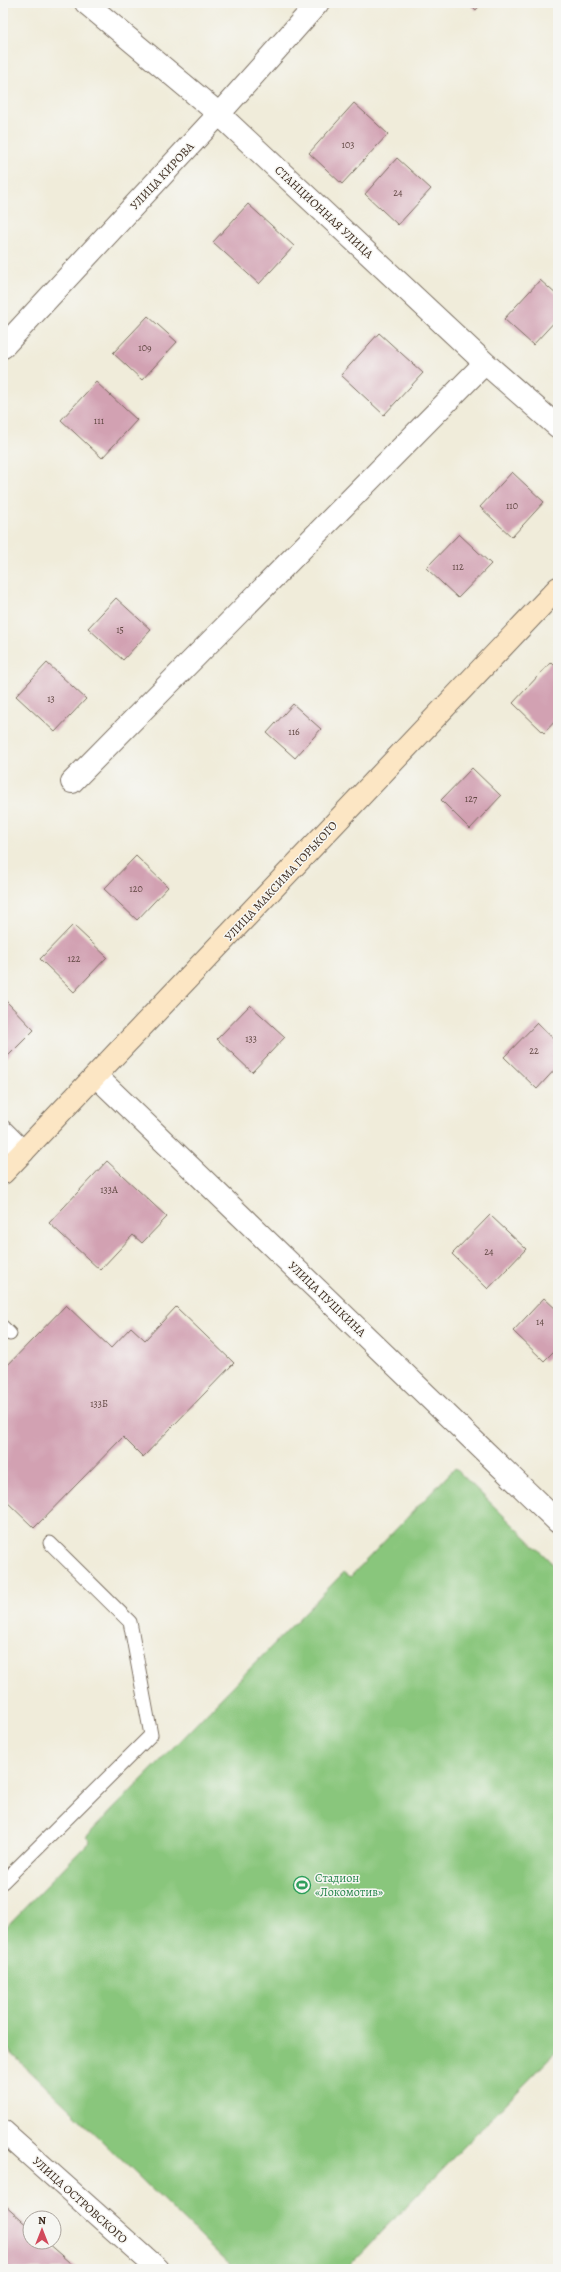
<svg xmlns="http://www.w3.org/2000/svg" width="561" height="2272" viewBox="0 0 561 2272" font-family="Alegreya,serif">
<rect width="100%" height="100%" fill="#f6f6f2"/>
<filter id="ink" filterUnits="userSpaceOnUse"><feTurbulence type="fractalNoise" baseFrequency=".025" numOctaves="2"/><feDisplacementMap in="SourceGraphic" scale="8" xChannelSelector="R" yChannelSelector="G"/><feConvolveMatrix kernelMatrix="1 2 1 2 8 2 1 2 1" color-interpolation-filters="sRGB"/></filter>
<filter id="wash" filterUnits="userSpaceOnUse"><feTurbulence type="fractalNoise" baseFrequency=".012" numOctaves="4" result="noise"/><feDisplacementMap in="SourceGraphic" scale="16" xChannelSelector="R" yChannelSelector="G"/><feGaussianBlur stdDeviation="0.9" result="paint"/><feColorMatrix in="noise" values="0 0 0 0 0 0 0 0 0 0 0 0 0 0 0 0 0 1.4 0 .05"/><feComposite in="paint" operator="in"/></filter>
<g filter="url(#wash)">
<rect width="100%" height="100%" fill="#f0ecda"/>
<path fill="#89c67c" stroke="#62784d" d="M455 1468 558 1569V2050L345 2269H234L3 2045V1930L90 1841 86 1837 344 1572 350 1577Z"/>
<g id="blocks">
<path fill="#d2a1b2" d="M468 3H482L476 10Z
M354 103 388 134 342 184 309 153Z
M397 158 431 189 398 225 365 194Z
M248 204 294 246 259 284 213 242Z
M540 280 558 296V318L533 345 504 319Z
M148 316 177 342 142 380 113 353Z
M379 333 423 373 384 415 341 375Z
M96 382 137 420 102 458 61 420Z
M512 472 544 502 512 537 480 507Z
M459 534 491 564 458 598 426 568Z
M116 598 151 630 123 660 88 628Z
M551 662 558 669V718L544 733 513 703Z
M47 663 86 699 55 732 16 696Z
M293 704 321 729 295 758 267 733Z
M472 768 501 796 470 829 441 800Z
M136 856 168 887 137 920 104 889Z
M73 925 107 957 74 992 40 959Z
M6 1001 34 1030 3 1061V1004Z
M250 1005 285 1037 252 1072 217 1039Z
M537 1023 558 1043V1066L537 1089 504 1057Z
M107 1161 167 1217 142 1243 133 1235 100 1270 49 1223Z
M490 1215 526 1249 488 1289 452 1254Z
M544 1298 558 1311V1347L544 1361 513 1331Z
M66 1305 111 1348 131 1327 145 1340 176 1307 234 1363 143 1457 123 1437 34 1528 3 1498V1370Z
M3 2204 30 2228V2242H46L77 2269H3Z"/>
</g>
</g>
<g filter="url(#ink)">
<use href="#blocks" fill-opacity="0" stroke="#7a6e60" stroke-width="1"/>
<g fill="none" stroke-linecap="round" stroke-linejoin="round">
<g stroke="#7a6e60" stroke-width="15">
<path id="lane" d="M3 1327 10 1334
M3 1882 151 1735 130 1622 50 1543"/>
</g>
<g stroke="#7a6e60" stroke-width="24">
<path id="street" d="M86 3 219 114 485 363 558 427
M3 347 219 114 318 3
M72 782 485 363
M96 1076 558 1522
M3 1132 23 1152
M3 2131 158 2269"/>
</g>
<g stroke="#7a6e60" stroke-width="24">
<path id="secondary" d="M3 1173 558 588"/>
</g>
<use href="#lane" stroke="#fff" stroke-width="13"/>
<use href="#street" stroke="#fff" stroke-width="22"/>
<use href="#secondary" stroke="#fce6c4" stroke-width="22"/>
</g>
</g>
<defs>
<g id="stadium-ring" transform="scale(0.9)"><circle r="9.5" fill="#f6f6f2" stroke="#2e9e5b" stroke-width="1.5"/><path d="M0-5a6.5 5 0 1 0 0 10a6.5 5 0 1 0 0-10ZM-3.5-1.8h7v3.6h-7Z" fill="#2e9e5b"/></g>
</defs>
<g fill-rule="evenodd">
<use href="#stadium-ring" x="302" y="1885"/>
</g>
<g text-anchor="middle" stroke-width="3" stroke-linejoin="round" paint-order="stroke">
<g font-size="10" fill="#614843">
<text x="348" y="148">103</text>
<text x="398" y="196">24</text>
<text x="145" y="351">109</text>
<text x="99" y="424">111</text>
<text x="512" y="509">110</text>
<text x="458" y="570">112</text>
<text x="120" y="633">15</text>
<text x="51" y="702">13</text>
<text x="294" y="735">116</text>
<text x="471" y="802">127</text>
<text x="136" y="892">120</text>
<text x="74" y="962">122</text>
<text x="251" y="1042">133</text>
<text x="534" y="1054">22</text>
<text x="109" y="1193">133А</text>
<text x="489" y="1255">24</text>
<text x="540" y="1325">14</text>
<text x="99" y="1407">133Б</text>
</g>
<g font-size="12" fill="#3b2a1e" stroke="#f6f6f2">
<text transform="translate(162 176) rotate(-47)" y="4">УЛИЦА КИРОВА</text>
<text transform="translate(324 212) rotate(43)" y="4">СТАНЦИОННАЯ УЛИЦА</text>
<text transform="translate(281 881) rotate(-47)" y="4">УЛИЦА МАКСИМА ГОРЬКОГО</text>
<text transform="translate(327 1299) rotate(44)" y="4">УЛИЦА ПУШКИНА</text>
<text transform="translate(80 2200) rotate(42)" y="4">УЛИЦА ОСТРОВСКОГО</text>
</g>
<g font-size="12" fill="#27864d" stroke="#f6f6f2" text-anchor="start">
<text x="315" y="1882">Стадион<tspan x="315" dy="14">«Локомотив»</tspan></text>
</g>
</g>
<rect width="561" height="2272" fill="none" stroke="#f6f6f2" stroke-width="16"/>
<g transform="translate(42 2230)"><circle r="19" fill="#f6f6f2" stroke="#aba49d"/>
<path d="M0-3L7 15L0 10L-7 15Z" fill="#d1495b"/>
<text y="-6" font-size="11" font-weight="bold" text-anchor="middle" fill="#3b2a1e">N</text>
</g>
</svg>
